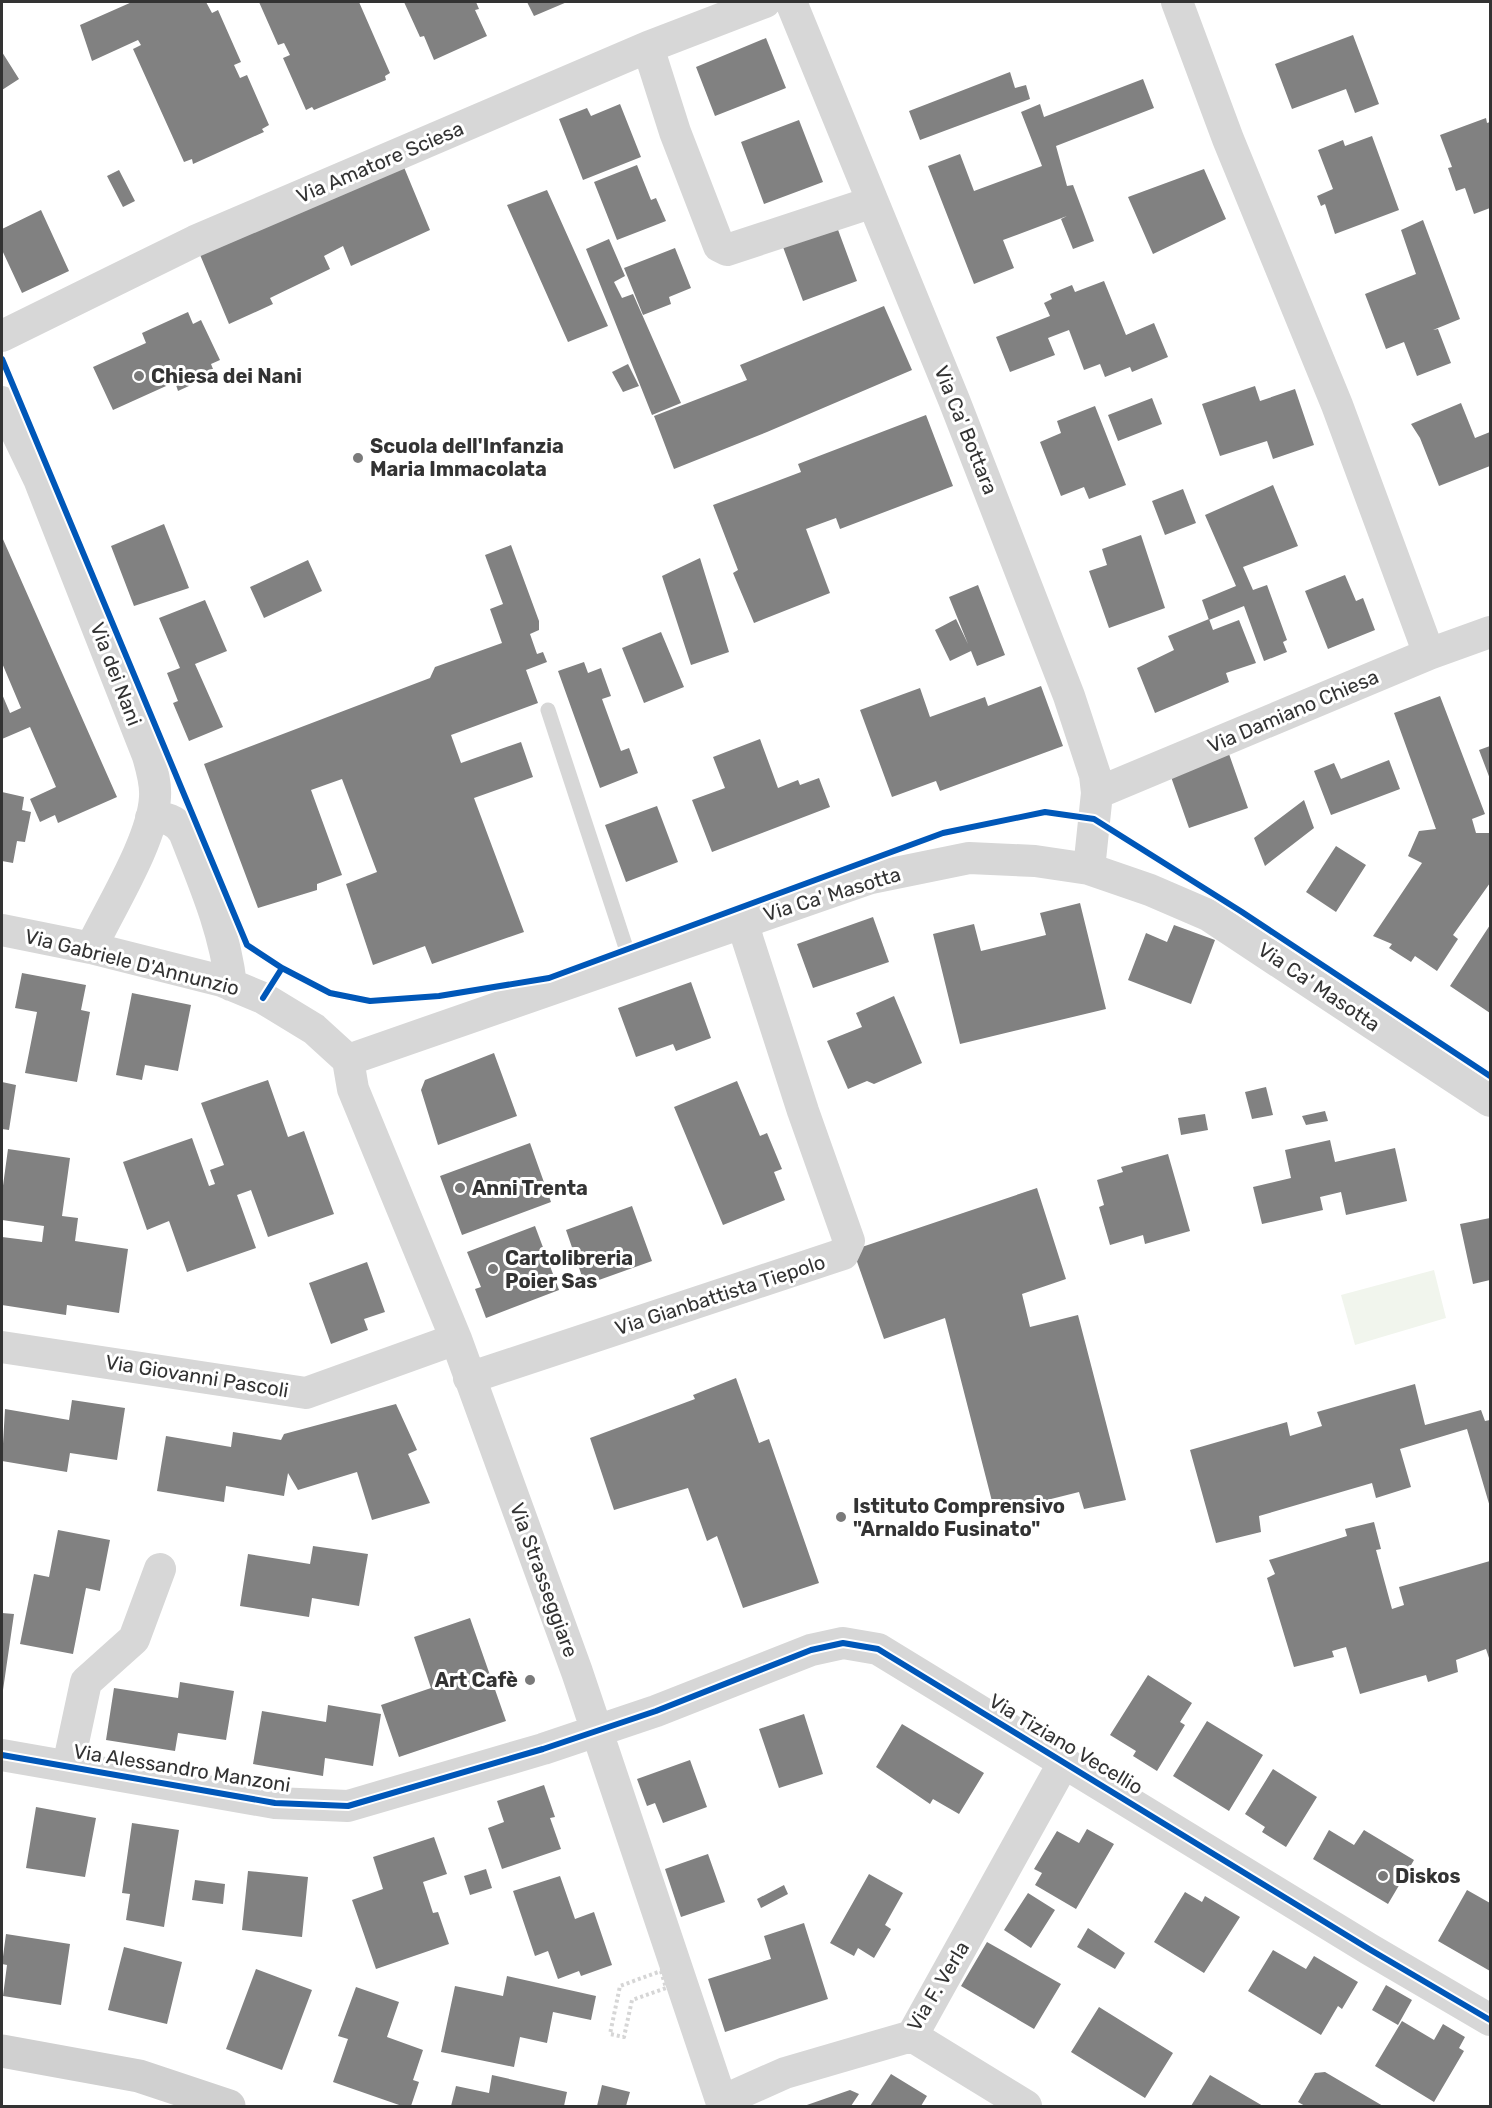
<svg xmlns="http://www.w3.org/2000/svg" width="1492" height="2108" viewBox="0 0 1492 2108" font-family="Rubik,sans-serif">
<rect width="100%" height="100%" fill="#fff"/>
<path fill="#f1f5ed" d="M1434 1270 1446 1318 1355 1345 1341 1295Z"/>
<path fill="#818181" d="M132 2H206L212 13 218 10 241 62 234 65 240 78 247 75 269 125 262 129 264 132 193 164 192 159 184 162 133 49 141 45 138 40 92 61 80 25Z
M259 2H359L390 73 385 76 386 80 314 110 312 107 306 110 283 58 290 55 284 43 278 45Z
M404 2H476L479 9 475 10 487 36 434 60 424 36 420 37Z
M527 2H567L534 16Z
M1353 35 1379 104 1355 113 1346 89 1292 109 1275 64Z
M766 38 786 88 715 116 696 67Z
M2 52 19 79 2 90Z
M1010 72 1015 88 1026 85 1030 99 920 140 909 111Z
M1143 79 1154 108 1056 146 1067 186 1073 185 1094 241 1073 249 1061 219 1067 216 1003 240 1014 268 974 284 928 166 960 154 974 191 1042 166 1021 112 1040 104 1044 117Z
M620 104 641 157 583 180 559 119 587 108 591 116Z
M1486 118 1487 123 1490 122V208L1474 214 1465 188 1456 191 1448 168 1452 167 1440 135Z
M799 120 823 182 764 204 741 142Z
M1372 136 1399 210 1335 234 1325 204 1321 206 1317 196 1333 189 1318 150 1343 140 1345 146Z
M401 160 430 230 351 266 343 246 324 256 330 269 270 298 273 304 229 324 198 250Z
M637 165 651 200 656 198 666 221 617 240 594 182Z
M1204 169 1226 219 1153 254 1128 197Z
M119 170 135 201 123 207 107 176Z
M547 190 608 326 568 342 507 205Z
M41 210 69 271 22 293 2 250V229Z
M1423 220 1460 319 1433 330 1438 329 1451 363 1417 376 1404 342 1386 349 1365 294 1416 274 1401 230Z
M837 227 857 281 803 301 783 247Z
M609 239 625 276 614 282 622 298 633 294 681 403 652 415 586 249Z
M675 248 691 288 669 297 671 304 643 315 624 268Z
M1104 281 1126 335 1154 323 1168 357 1132 372 1130 367 1105 377 1100 364 1084 370 1069 330 1048 338 1055 355 1010 372 996 337 1050 316 1044 303 1052 299 1050 294 1072 285 1075 292Z
M884 306 912 370 767 432 674 469 654 416 747 380 740 365Z
M188 312 193 324 201 320 220 360 211 364 215 374 178 391 175 382 113 410 93 367 146 343 142 333Z
M628 364 639 386 623 392 612 372Z
M1255 386 1260 401 1295 389 1314 445 1273 459 1267 441 1220 456 1202 404Z
M1152 398 1162 424 1118 441 1108 415Z
M1461 403 1475 438 1490 432V466L1439 486 1420 438 1411 424Z
M1095 406 1126 485 1089 499 1084 487 1061 496 1040 442 1061 433 1057 421Z
M926 415 953 486 840 529 836 518 806 529 830 593 754 623 733 573 738 570 713 505 801 472 798 464Z
M1273 485 1298 546 1243 567 1253 590 1267 585 1287 640 1283 642 1287 652 1264 661 1244 606 1209 620 1202 600 1236 586 1205 515Z
M1183 489 1196 523 1165 535 1152 501Z
M164 524 189 588 134 606 111 546Z
M1141 535 1165 608 1109 628 1089 571 1107 565 1102 549Z
M2 537 117 797 58 823 55 815 40 822 30 799 56 787 30 727 2 739V694L10 713 21 708 2 663Z
M511 545 539 621V630L530 634 537 654 543 652 547 662 526 670 538 703 451 735 461 763 521 742 533 777 474 798 524 932 432 964 425 946 373 965 346 884 377 872 342 779 311 790 342 875 317 884V890L258 908 204 764 430 678 435 667 502 643 490 609 503 604 485 555Z
M700 558 729 652 691 665 662 576Z
M308 560 322 591 264 618 250 587Z
M1345 575 1356 601 1363 598 1375 630 1328 649 1305 591Z
M978 585 1005 655 977 666 971 651 950 661 935 630 956 619 968 644 949 597Z
M205 600 227 651 195 664 223 727 189 741 173 703 178 701 167 673 180 668 159 618Z
M1209 619 1213 630 1239 620 1256 663 1226 673 1229 682 1155 713 1137 668 1174 650 1168 636Z
M661 632 684 687 644 703 622 648Z
M584 662 588 673 601 668 611 696 602 699 621 751 629 748 638 773 600 788 558 671Z
M1041 686 1063 746 940 791 936 781 892 797 860 710 920 688 930 717 985 697 988 706Z
M1440 696 1485 814 1472 819 1476 833H1490V883L1453 935 1458 939 1437 971 1415 956 1411 962 1389 948 1392 944 1373 936 1422 863 1408 856 1419 831 1436 829 1394 713Z
M760 739 778 788 798 780 800 785 819 778 830 807 712 852 692 800 725 788 713 757Z
M1490 746V779L1479 750Z
M1229 754 1248 808 1189 828 1170 774Z
M1389 760 1400 789 1331 815 1314 771 1334 763 1341 779Z
M2 792 24 797 22 810 31 812 25 842 17 841 13 863 2 861Z
M1304 800 1314 828 1265 866 1254 838Z
M657 806 678 862 626 882 605 825Z
M1336 846 1366 865 1336 912 1306 892Z
M1080 903 1106 1009 960 1044 933 934 974 924 981 951 1046 935 1040 913Z
M873 917 889 962 813 988 797 944Z
M1174 925 1215 940 1191 1004 1128 980 1146 933 1167 942Z
M1490 925V1013L1450 986Z
M22 973 86 985 81 1010 90 1012 77 1082 25 1073 37 1012 15 1008Z
M691 982 711 1038 676 1051 673 1044 636 1057 618 1008Z
M132 993 191 1005 178 1071 145 1065 142 1080 116 1075Z
M894 996 922 1063 874 1084 867 1081 848 1089 827 1041 862 1027 856 1013Z
M494 1053 517 1116 438 1145 421 1090 425 1080Z
M268 1080 288 1137 304 1131 334 1214 268 1237 251 1190 237 1195 256 1248 187 1272 169 1221 147 1230 123 1162 192 1138 209 1186 215 1184 210 1170 224 1165 201 1103Z
M737 1081 760 1136 767 1133 782 1169 774 1172 785 1200 723 1225 674 1107Z
M2 1082 16 1085 9 1130 2 1129Z
M1266 1087 1273 1115 1252 1119 1245 1092Z
M1325 1111 1328 1121 1306 1125 1302 1116Z
M1205 1114 1208 1130 1181 1135 1178 1118Z
M1330 1140 1335 1162 1395 1148 1407 1201 1346 1215 1341 1192 1320 1197 1323 1210 1262 1224 1253 1187 1291 1178 1285 1150Z
M530 1143 551 1202 462 1235 440 1176Z
M8 1149 70 1158 62 1216 78 1218 75 1241 128 1249 119 1313 67 1305 66 1315 2 1305V1237L42 1242 44 1226 2 1220V1193Z
M1168 1154 1190 1231 1145 1244 1143 1235 1110 1245 1099 1207 1104 1205 1097 1180 1123 1172 1121 1167Z
M1037 1188 1066 1279 1022 1294 1030 1327 1078 1315 1126 1500 1084 1509 1079 1492 995 1513 945 1318 884 1339 853 1250Z
M632 1206 652 1261 585 1285 566 1230Z
M1490 1218V1280L1473 1284 1460 1224Z
M535 1226 559 1290 486 1318 475 1289 481 1287 467 1252Z
M367 1262 385 1312 364 1319 368 1330 331 1344 309 1283Z
M736 1378 759 1443 769 1439 819 1583 743 1608 717 1536 707 1541 688 1488 614 1510 590 1438 695 1399 693 1395Z
M1415 1384 1425 1425 1481 1410 1485 1421 1490 1420V1507L1467 1429 1400 1449 1411 1487 1376 1498 1372 1483 1259 1516 1261 1532 1216 1543 1190 1450 1287 1422 1290 1436 1322 1426 1317 1412Z
M72 1400 125 1408 117 1460 70 1453 67 1472 2 1461 5 1409 69 1420Z
M396 1404 417 1450 408 1454 430 1503 372 1520 357 1472 298 1490 288 1473 284 1496 226 1486 224 1502 157 1491 166 1436 231 1447 233 1432 281 1440 284 1434Z
M1374 1522 1381 1549 1376 1550 1392 1609 1404 1605 1399 1587 1490 1561V1661L1486 1649 1456 1660 1458 1672 1428 1682 1426 1675 1360 1694 1346 1647 1332 1651 1334 1657 1294 1667 1267 1578 1275 1574 1269 1560 1347 1536 1345 1529Z
M58 1530 110 1540 100 1591 86 1588 73 1654 20 1644 34 1574 49 1577Z
M313 1546 368 1554 359 1606 312 1598 309 1617 240 1606 248 1554 310 1564Z
M2 1613 14 1614 3 1690H2Z
M470 1618 506 1721 399 1757 381 1705 431 1688 414 1637Z
M1148 1675 1192 1703 1180 1722 1185 1725 1157 1771 1133 1756 1136 1751 1110 1735Z
M180 1682 234 1691 226 1740 178 1733 175 1751 106 1740 114 1688 178 1698Z
M328 1705 381 1714 373 1766 325 1758 323 1776 253 1764 262 1711 326 1722Z
M804 1714 823 1774 779 1788 759 1729Z
M1207 1721 1263 1755 1229 1811 1173 1776Z
M902 1724 984 1773 959 1814 933 1799 930 1804 876 1767Z
M690 1760 707 1807 663 1823 655 1803 647 1806 637 1779Z
M1273 1769 1317 1797 1286 1847 1262 1832 1265 1827 1245 1814Z
M544 1785 555 1817 550 1818 561 1849 502 1869 488 1828 504 1822 497 1801Z
M36 1807 96 1818 85 1877 26 1868Z
M132 1823 179 1830 164 1927 126 1920 130 1894 122 1893Z
M1087 1829 1114 1844 1076 1909 1035 1885 1042 1873 1034 1869 1057 1831 1079 1843Z
M1329 1830 1354 1845 1364 1830 1414 1860 1388 1904 1313 1859Z
M434 1837 447 1874 423 1882 433 1913 438 1912 449 1944 376 1969 352 1900 383 1889 373 1857Z
M708 1854 725 1902 681 1917 665 1869Z
M486 1869 492 1888 470 1895 464 1876Z
M248 1871 308 1877 302 1937 242 1930Z
M869 1874 903 1893 885 1925 891 1929 874 1958 858 1948 854 1956 830 1943Z
M560 1876 575 1919 594 1912 612 1965 581 1976 579 1971 558 1979 548 1951 535 1956 513 1891Z
M195 1880 225 1884 223 1904 192 1900Z
M784 1885 788 1894 761 1908 757 1899Z
M1467 1890 1490 1903V1971L1438 1941Z
M1185 1892 1202 1902 1205 1896 1240 1917 1204 1973 1154 1942Z
M1028 1893 1055 1910 1031 1948 1004 1930Z
M804 1923 828 1999 725 2032 708 1979 771 1959 764 1936Z
M1088 1928 1125 1953 1115 1969 1077 1947Z
M6 1934 70 1944 61 2005 3 1996 7 1965 2 1964Z
M987 1942 1061 1984 1034 2029 961 1986Z
M124 1947 182 1962 167 2024 108 2010Z
M1273 1950 1306 1969 1314 1956 1358 1982 1342 2009 1338 2006 1321 2035 1248 1991Z
M256 1969 312 1990 282 2070 226 2049Z
M507 1976 596 1996 591 2020 553 2012 547 2043 520 2037 514 2067 441 2052 455 1986 503 1996Z
M1386 1985 1412 2000 1398 2025 1372 2010Z
M356 1987 399 2002 387 2037 423 2050 413 2080 419 2082 411 2106H402L333 2082 348 2039 338 2036Z
M1099 2007 1173 2053 1145 2098 1071 2052Z
M1402 2021 1434 2040 1443 2024 1465 2037 1459 2048 1464 2051 1434 2102 1375 2066Z
M1325 2072 1383 2106H1305L1298 2102 1315 2073Z
M891 2074 927 2096 921 2106H870Z
M492 2075 567 2092 564 2106H451L456 2086 489 2093Z
M1210 2075 1263 2106H1191Z
M602 2085 630 2092 626 2106H597Z
M850 2090 859 2094 851 2106H804Z"/>
<g fill="none" stroke-linecap="round" stroke-linejoin="round">
<path stroke="#d6d6d6" stroke-width="4" stroke-dasharray="3 3" stroke-linecap="butt" d="M661 1971 666 1988 632 2000 624 2037 610 2034 620 1986Z"/>
<path stroke="#d7d7d7" stroke-width="15" d="M548 710 630 960"/>
<path stroke="#d7d7d7" stroke-width="32" d="M791 2 954 400 1069 696 1095 775 1097 793 1089 869
M1177 2 1228 139 1337 405 1429 654
M648 47 675 132 719 246 727 250 873 202
M2 336 195 241 648 47 765 2
M2 402 39 479 148 756C152 770 156 783 155 797 153 840 110 908 91 948
M1097 793 1429 654 1490 632
M151 818C166 817 176 820 184 832 204 883 225 931 231 985
M2 930 91 948 222 981 263 998 314 1029 348 1060
M348 1060 871 878 969 858 1035 861 1089 869 1150 890 1208 915 1490 1101
M348 1060 353 1089 456 1339 577 1672 723 2106
M2 1347 306 1393 456 1339
M469 1378 843 1254 849 1241 803 1111 742 922
M2 1755 275 1803 348 1806 543 1749 656 1711 811 1650 843 1643 878 1649 1369 1949 1490 2020
M68 1766 86 1682 134 1639 160 1569
M912 2036 1026 2106
M722 2101 785 2073 912 2036 1064 1762"/>
<path stroke="#d0d0d0" stroke-width="33" d="M2 2051 139 2076 229 2106"/>
<g stroke="#fff" stroke-width="10">
<path id="cycleway" d="M2 359 247 945 282 968 263 998
M282 968 330 993 370 1001 439 996 549 978 943 833 1045 812 1094 819 1242 912 1490 1076
M2 1755 275 1803 348 1806 543 1749 656 1711 811 1650 843 1643 878 1649 1369 1949 1490 2020"/>
</g>
<use href="#cycleway" stroke="#0057b8" stroke-width="6"/>
</g>
<g fill="#7a7a7a" stroke="#fff" stroke-width="2">
<circle cx="139" cy="376" r="6"/>
<circle cx="358" cy="458" r="6"/>
<circle cx="460" cy="1188" r="6"/>
<circle cx="493" cy="1269" r="6"/>
<circle cx="841" cy="1517" r="6"/>
<circle cx="530" cy="1680" r="6"/>
<circle cx="1383" cy="1876" r="6"/>
</g>
<g text-anchor="middle" stroke-width="6" stroke-linejoin="round" paint-order="stroke">
<g font-size="20" fill="#333" stroke="#fff">
<text transform="translate(380 162) rotate(-23)" y="7">Via Amatore Sciesa</text>
<text transform="translate(966 430) rotate(68)" y="7">Via Ca' Bottara</text>
<text transform="translate(116 674) rotate(69)" y="7">Via dei Nani</text>
<text transform="translate(1293 711) rotate(-23)" y="7">Via Damiano Chiesa</text>
<text transform="translate(832 894) rotate(-17)" y="7">Via Ca' Masotta</text>
<text transform="translate(132 962) rotate(14)" y="7">Via Gabriele D'Annunzio</text>
<text transform="translate(1319 987) rotate(34)" y="7">Via Ca' Masotta</text>
<text transform="translate(720 1295) rotate(-18)" y="7">Via Gianbattista Tiepolo</text>
<text transform="translate(197 1376) rotate(9)" y="7">Via Giovanni Pascoli</text>
<text transform="translate(544 1580) rotate(70)" y="7">Via Strasseggiare</text>
<text transform="translate(1066 1744) rotate(31)" y="7">Via Tiziano Vecellio</text>
<text transform="translate(182 1768) rotate(9)" y="7">Via Alessandro Manzoni</text>
<text transform="translate(938 1986) rotate(-59)" y="7">Via F. Verla</text>
</g>
<g font-size="20" font-weight="bold" fill="#333" stroke="#fff" text-anchor="start">
<text x="151" y="383">Chiesa dei Nani</text>
<text x="370" y="453">Scuola dell'Infanzia<tspan x="370" dy="23">Maria Immacolata</tspan></text>
<text x="472" y="1195">Anni Trenta</text>
<text x="505" y="1265">Cartolibreria<tspan x="505" dy="23">Poier Sas</tspan></text>
<text x="853" y="1513">Istituto Comprensivo<tspan x="853" dy="23">"Arnaldo Fusinato"</tspan></text>
<text x="518" y="1687" text-anchor="end">Art Cafè</text>
<text x="1395" y="1883">Diskos</text>
</g>
</g>
<rect width="1492" height="2108" fill="none" stroke="#333333" stroke-width="6"/>
</svg>
